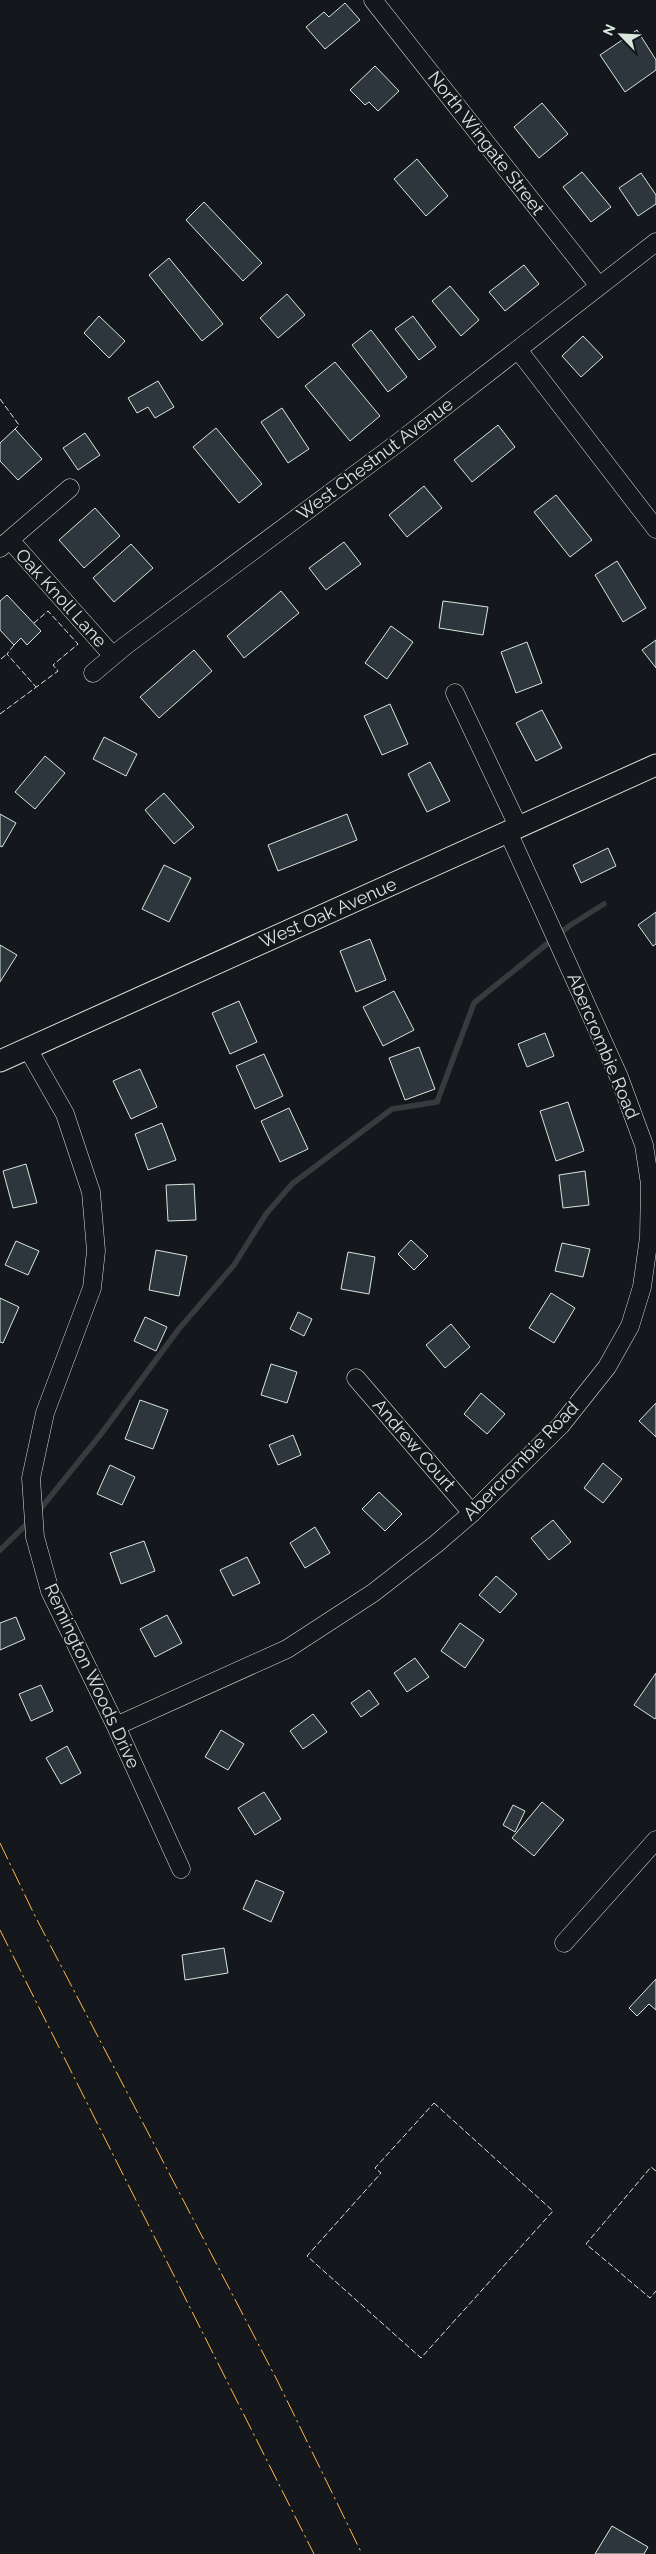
<svg xmlns="http://www.w3.org/2000/svg" width="656" height="2554" viewBox="0 0 656 2554" font-family="Raleway,sans-serif">
<rect width="100%" height="100%" fill="#14181c"/>
<g fill="none" stroke-linecap="round" stroke-linejoin="round">
<path stroke="#363b3e" stroke-width="5.5" d="M37 1513 101 1434 178 1330 234 1265 266 1214 292 1184 392 1109 437 1102 474 1003 569 926 604 904
M0 1550 31 1520"/>
</g>
<path fill="#2c363c" stroke="#d8e6dc" d="M345 3 360 20 325 49 306 27 324 12 329 17Z
M637 30 656 60V70L625 92 600 55Z
M375 66 399 91 378 111 369 102 365 105 350 90Z
M542 103 568 134 539 158 514 127Z
M417 159 448 196 426 216 394 179Z
M582 172 611 207 591 222 563 187Z
M641 173 656 195V204L638 216 619 188Z
M204 202 262 263 243 281 186 220Z
M169 258 223 324 202 341 149 275Z
M524 265 539 284 505 311 489 292Z
M450 286 479 320 461 336 432 301Z
M287 294 305 315 278 338 260 318Z
M99 316 125 341 109 358 84 333Z
M413 316 436 347 419 360 395 329Z
M371 330 407 377 388 392 352 345Z
M583 336 603 357 581 377 562 356Z
M335 362 380 416 350 441 305 386Z
M158 381 174 407 155 418 148 407 137 413 128 398Z
M282 408 309 449 288 463 261 422Z
M498 425 515 447 472 482 454 460Z
M216 428 262 484 239 503 193 447Z
M15 429 42 459 18 480 0 461V443Z
M85 433 100 455 78 470 63 448Z
M424 486 442 508 407 537 389 515Z
M556 495 592 540 570 557 534 512Z
M95 508 120 536 84 568 59 540Z
M344 542 361 564 326 590 309 568Z
M131 544 153 568 114 602 93 578Z
M617 561 646 608 623 622 595 575Z
M281 591 299 613 244 658 227 636Z
M7 595 41 631 27 645 21 638 14 645 0 630V601Z
M443 601 488 607 483 635 439 628Z
M391 626 413 642 387 679 365 663Z
M656 640V668L642 650Z
M527 642 542 683 516 693 501 652Z
M194 650 212 671 159 718 140 697Z
M390 704 408 744 382 755 364 716Z
M542 710 562 748 536 761 516 723Z
M104 737 137 754 126 776 93 759Z
M45 756 65 773 35 809 15 792Z
M430 762 450 801 427 812 408 774Z
M164 793 194 827 174 844 145 810Z
M0 814 16 823 2 847 0 846Z
M347 814 357 840 278 871 268 845Z
M608 848 616 866 581 883 573 865Z
M164 865 191 878 169 922 142 909Z
M656 912V944L653 946 638 925Z
M370 939 386 980 356 992 340 951Z
M0 945 17 955 0 982Z
M394 991 414 1030 383 1046 363 1007Z
M239 1001 257 1042 230 1054 212 1013Z
M545 1033 554 1056 527 1067 518 1044Z
M419 1047 435 1089 405 1100 389 1058Z
M264 1054 283 1096 255 1109 236 1066Z
M140 1069 157 1107 131 1119 113 1081Z
M568 1102 584 1151 556 1161 540 1111Z
M289 1108 308 1149 280 1162 261 1121Z
M162 1123 176 1160 148 1170 135 1134Z
M26 1164 37 1203 13 1208 3 1171Z
M585 1171 589 1205 563 1208 559 1175Z
M194 1184 196 1220 168 1221 166 1185Z
M411 1240 428 1256 414 1270 398 1254Z
M16 1241 39 1251 28 1275 5 1265Z
M562 1243 590 1249 583 1277 555 1271Z
M156 1250 187 1256 179 1296 149 1290Z
M348 1252 375 1257 369 1294 341 1289Z
M551 1293 575 1308 554 1343 529 1328Z
M0 1298 19 1307 3 1343 0 1342Z
M298 1312 312 1319 304 1336 290 1329Z
M145 1317 167 1327 156 1351 134 1341Z
M451 1324 470 1347 445 1368 426 1345Z
M271 1364 297 1372 287 1403 261 1395Z
M481 1393 505 1414 487 1434 464 1414Z
M140 1400 168 1410 153 1449 125 1439Z
M656 1403V1437L639 1421Z
M293 1435 301 1455 278 1465 269 1445Z
M603 1463 622 1479 603 1503 584 1488Z
M110 1465 135 1477 122 1505 97 1494Z
M379 1492 402 1514 385 1531 362 1509Z
M553 1520 571 1542 549 1560 531 1538Z
M315 1527 330 1553 305 1568 290 1543Z
M144 1541 155 1571 121 1584 110 1553Z
M247 1557 260 1583 233 1596 220 1570Z
M496 1576 517 1594 500 1613 479 1595Z
M167 1615 182 1643 155 1657 140 1629Z
M16 1617 25 1639 0 1650V1623Z
M460 1623 484 1640 465 1668 441 1651Z
M415 1658 429 1677 407 1692 394 1673Z
M656 1673V1718L655 1719 634 1705Z
M41 1685 53 1711 31 1721 19 1694Z
M369 1690 379 1704 361 1717 351 1703Z
M313 1714 327 1732 303 1749 290 1731Z
M221 1730 244 1744 228 1770 205 1757Z
M67 1746 81 1773 61 1784 46 1758Z
M264 1792 281 1819 255 1835 238 1808Z
M542 1802 564 1820 534 1856 512 1838Z
M513 1805 525 1811 515 1832 503 1825Z
M256 1880 284 1892 271 1922 243 1909Z
M224 1948 228 1973 185 1980 182 1955Z
M656 1979V2010L649 2004 637 2016 629 2008Z
M612 2526 648 2547 644 2554H595Z"/>
<g fill="none" stroke-linecap="round" stroke-linejoin="round">
<g stroke="#d8e6dc" stroke-width="19">
<path id="minor" d="M373 0 599 286
M519 351 656 529
M10 540 113 656
M0 548 70 488
M93 673 125 646 399 442 656 242
M455 693 519 828
M28 1049 65 1114 91 1192 96 1251 92 1288 45 1413 31 1478 35 1537 50 1591 116 1726 181 1869
M356 1378 472 1513
M116 1726 287 1649 373 1593 436 1544 472 1513 561 1425 607 1367 630 1326 642 1287 649 1237 650 1184 644 1145 619 1077 508 832
M564 1943 656 1840"/>
</g>
<g stroke="#d8e6dc" stroke-width="23">
<path id="tertiary" d="M0 1061 656 765"/>
</g>
<use href="#minor" stroke="#14181c" stroke-width="18"/>
<use href="#tertiary" stroke="#14181c" stroke-width="21"/>
<path stroke="#d8e6dc" stroke-width="1" stroke-dasharray="6 2.5" stroke-linecap="butt" d="M0 399 19 425 15 429
M14 645 7 654 36 687
M1 659 7 654
M0 714 58 671 53 665 78 644 48 611 34 623
M434 2103 553 2211 421 2358 307 2256 381 2173 375 2168Z
M656 2171 651 2167 586 2244 650 2298 656 2291"/>
<path stroke="#ffb74d" stroke-width="1" stroke-dasharray="18 4 2.5 4" stroke-linecap="butt" d="M0 1843 34 1914 277 2380 362 2554
M0 1930 314 2554"/>
</g>
<g text-anchor="middle" stroke-width="4" stroke-linejoin="round" paint-order="stroke">
<g font-size="18" fill="#d8e6dc" stroke="#14181c">
<text transform="translate(486 143) rotate(52)" y="6">North Wingate Street</text>
<text transform="translate(375 459) rotate(-37)" y="6">West Chestnut Avenue</text>
<text transform="translate(61 598) rotate(48)" y="6">Oak Knoll Lane</text>
<text transform="translate(328 913) rotate(-24)" y="6">West Oak Avenue</text>
<text transform="translate(603 1046) rotate(67)" y="6">Abercrombie Road</text>
<text transform="translate(414 1445) rotate(49)" y="6">Andrew Court</text>
<text transform="translate(521 1461) rotate(-46)" y="6">Abercrombie Road</text>
<text transform="translate(92 1676) rotate(65)" y="6">Remington Woods Drive</text>
</g>
</g>
<g transform="translate(621 35) rotate(294)" stroke="#14181c" stroke-width="4" paint-order="stroke">
<path d="M0-4L9 19L0 12L-9 19Z" fill="#d8e6dc"/>
<text y="-8" font-size="14" font-weight="bold" text-anchor="middle" fill="#d8e6dc">N</text>
</g>
</svg>
